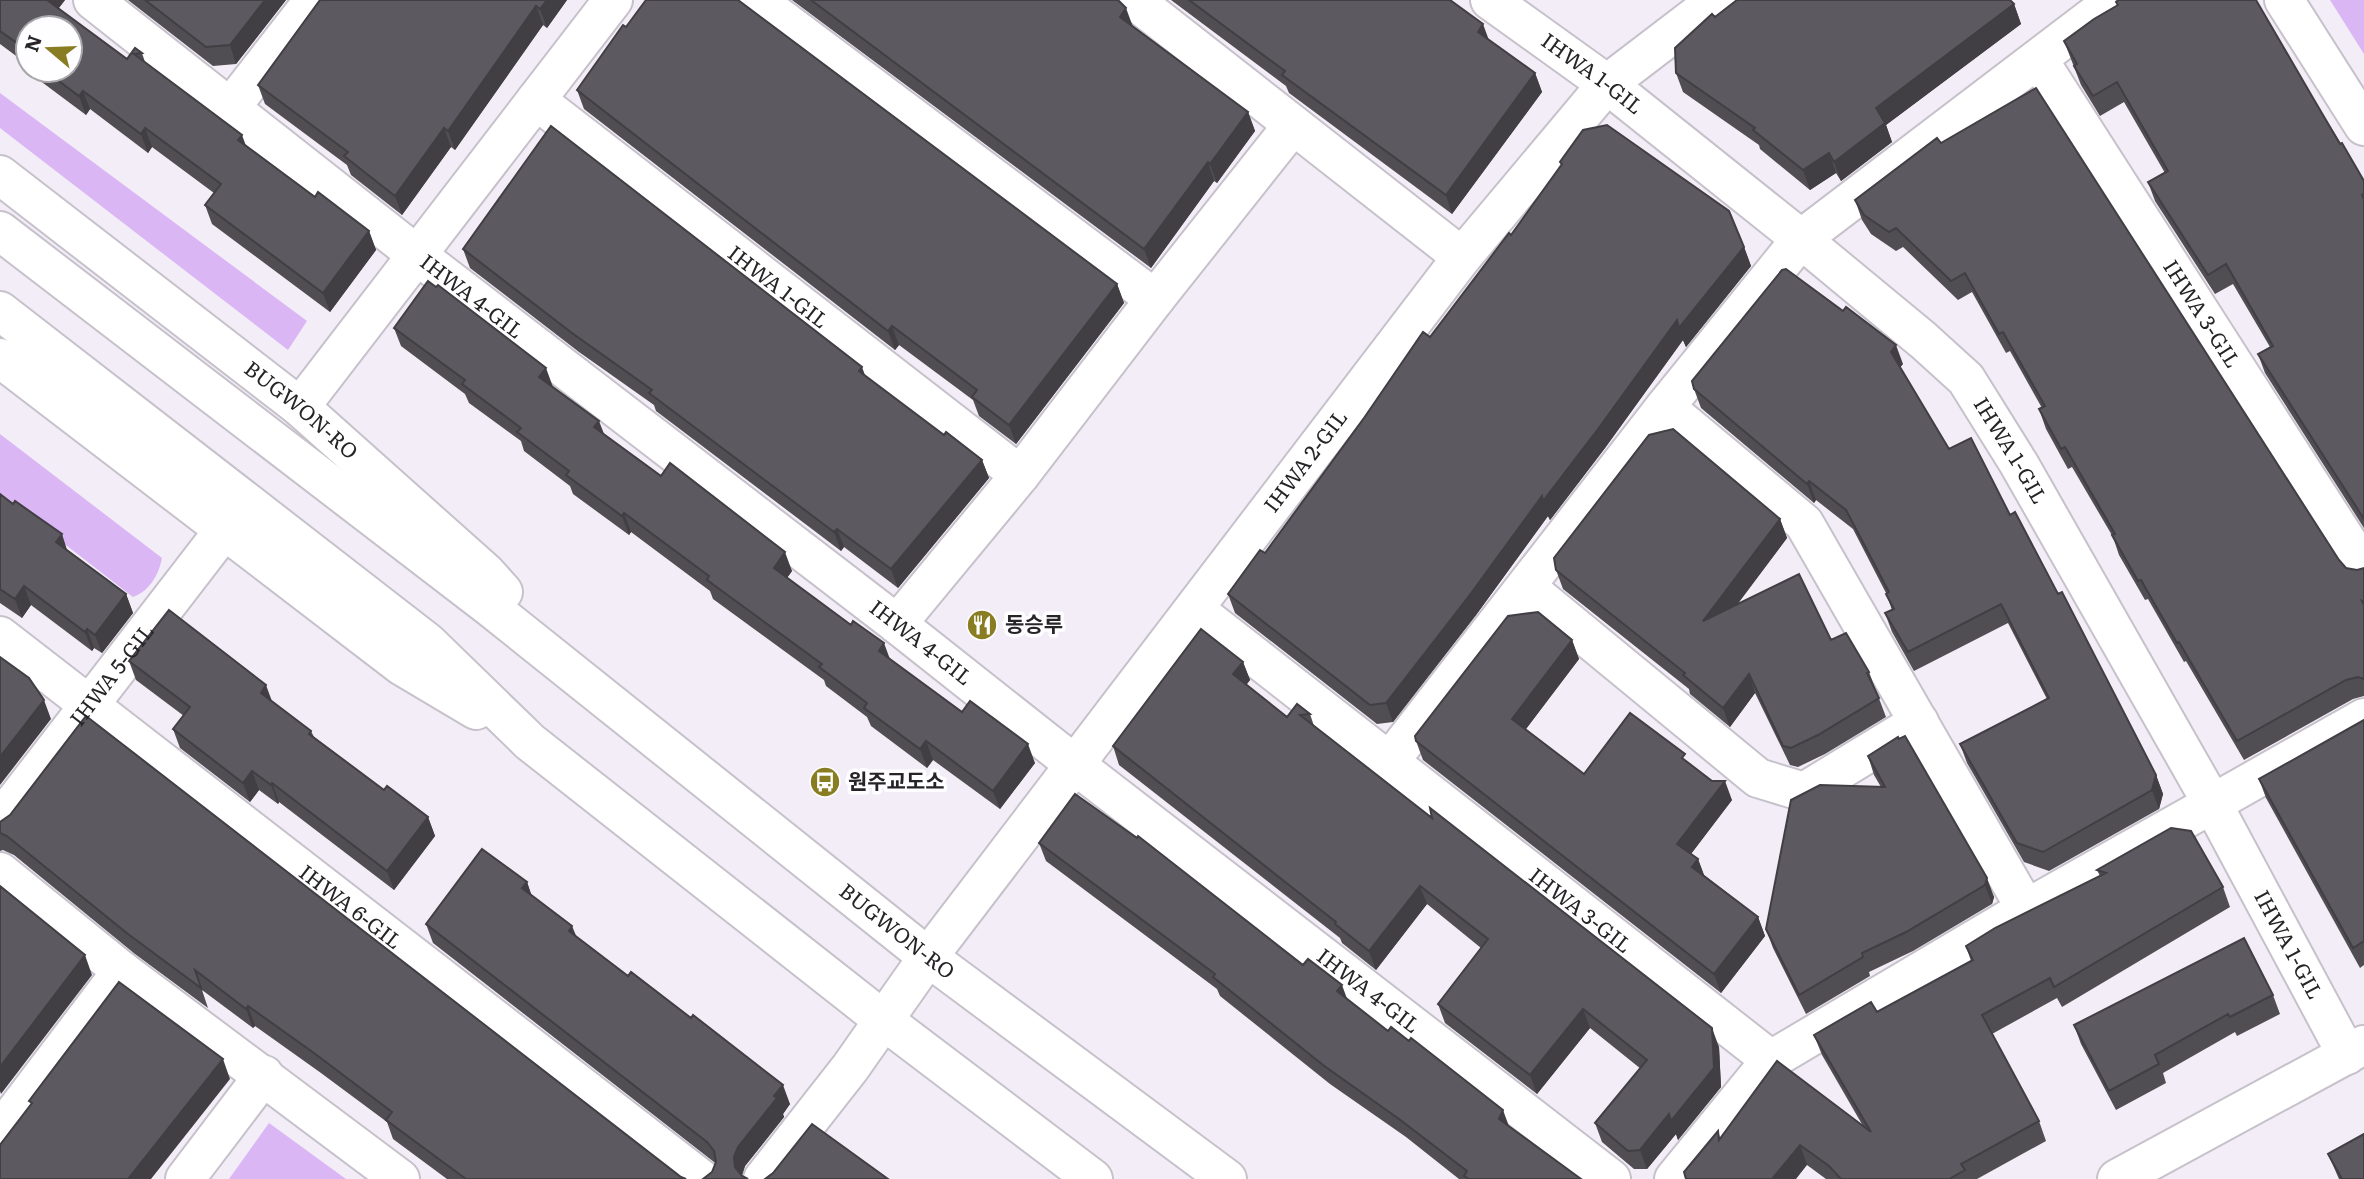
<svg xmlns="http://www.w3.org/2000/svg" width="2364" height="1179" viewBox="0 0 2364 1179" font-family="Literata,'Noto Sans KR',serif">
<rect width="100%" height="100%" fill="#f3edf7"/>
<path fill="#dbb6f4" d="M2330 0H2364V54Z
M0 93 307 321 288 350 0 128Z
M0 434 162 558C159 574 150 591 133 597L0 494Z
M269 1123 346 1179H229Z"/>
<g fill="none" stroke-linecap="round" stroke-linejoin="round">
<g stroke="#c6c1ca" stroke-width="42">
<g id="minor">
<path id="s1" d="M93 0 417 255 897 624 1074 764 1611 1179"/>
<path d="M756 0 1155 299"/>
<path d="M1134 0 1462 257"/>
<path id="s2" d="M1490 0 1607 84 1801 239 1923 340 1966 379 2019 464 2212 803 2347 1055"/>
<path d="M2284 0 2364 126"/>
<path id="s3" d="M2038 59 2364 568"/>
<path id="s4" d="M536 100 1020 475"/>
<path d="M231 107 314 0"/>
<path id="s5" d="M0 175 300 407 486 573 503 592"/>
<path id="s6" d="M0 231 490 607 928 957 1227 1179"/>
<path d="M0 311 427 642 530 742 882 1019 1093 1179"/>
<path d="M0 358 402 666 476 710"/>
<path d="M300 407 613 0"/>
<path d="M1665 407 1804 523 2026 909"/>
<path d="M1526 587 1758 778 1804 792 1919 722"/>
<path id="s7" d="M1194 609 1771 1060"/>
<path d="M897 624 1020 475 1155 299 1293 125"/>
<path id="s8" d="M0 636 701 1179"/>
<path d="M1389 762 1665 407 1801 239 2115 0"/>
<path id="s9" d="M0 821 225 529"/>
<path d="M0 872 122 971 400 1179"/>
<path d="M0 1132 122 971"/>
<path d="M185 1179 264 1075"/>
<path id="s10" d="M763 1179 850 1068 928 957 1462 257 1607 84 1717 0"/>
<path d="M1674 1179 1771 1060 2026 909 2364 718"/>
<path d="M2117 1179 2364 1045"/>
</g>
</g>
<use href="#minor" stroke="#fff" stroke-width="38"/>
</g>
<path fill="#504d53" d="M0 0H65L58 9 127 59 135 48 142 53 145 62 246 146 315 197 369 231 376 250 330 312 212 224 205 205 214 193 152 147 148 153 90 109 86 115 31 74 29 70H70L28 28V67L27 64 0 44Z
M128 0H286L236 64 213 66Z
M320 0H567L547 28 543 25 455 150 451 147 402 215 351 175 347 165 265 104 258 85Z
M792 0H1118L1133 26 1248 112 1255 131 1217 183 1214 181 1151 268Z
M1171 0H1450L1489 40 1535 73 1542 92 1452 214 1289 93 1286 86Z
M2116 2 2313 98 2364 181V528L2265 373 2258 354 2270 347 2233 284 2215 294 2155 201 2148 182 2165 173 2124 102 2100 116 2081 85 2064 41 2117 6Z
M2014 4 2021 24 1886 125 1892 142 1841 181 1836 173 1810 190 1760 149 1759 145 1683 92 1676 73 1715 17Z
M626 27 1117 284 1124 303 1016 444 979 416 973 400 899 345 895 350 584 109 577 90Z
M1941 143 2339 560 2346 568 2357 570 2364 568V696L2353 699 2244 760 2186 661 2184 662 2148 599 2145 600 2119 555 2113 537 2072 467 2068 469 2046 429 2039 409 2042 408 2010 351 2006 353 1972 292 1958 300 1903 247 1896 251 1871 234 1862 220 1855 200Z
M1560 162 1744 247 1751 266 1686 347 1683 340 1605 448 1550 520 1548 516 1476 615 1393 722 1377 724 1235 613 1228 594 1265 553 1430 337 1511 235 1561 165Z
M463 249 865 376 944 435 982 460 989 478 898 588 844 547 841 551 656 411 654 405 579 352 470 268Z
M394 328 552 386 604 434 792 571 787 578 890 659 962 712 1035 763 1000 809 933 760 927 768 871 726 867 717 826 686 824 680 713 599 710 591 631 532 629 535 573 494 570 486 524 451 521 441 469 403 465 394 401 346Z
M1903 364 1900 367 1949 449 2010 515 2058 594 2156 775 2163 794 2159 809 2049 871 2024 862 1967 763 1960 744 2047 699 2008 623 1914 671 1892 632 1885 613 1892 610 1886 593 1853 529 1816 500 1814 503 1701 408 1694 389Z
M0 494 68 551 126 594 133 613 102 653 94 648 92 651 31 605 22 618 0 603Z
M1780 519 1787 538 1737 605 1831 640 1869 672 1886 717 1825 754 1798 767 1790 765 1755 693 1730 727 1690 694 1689 689 1563 589 1556 570Z
M1572 640 1579 659 1526 729 1584 774 1688 763 1732 800 1691 854 1698 859 1704 875 1758 917 1765 936 1721 993 1423 760 1416 741Z
M129 661 272 702 311 731 314 737 384 790 428 817 435 836 394 890 279 802 278 804 259 790 250 802 180 748 173 729 184 716 136 680Z
M1243 662 1250 680 1246 685 1287 717 1310 714 1314 726 1719 1047 1721 1087 1678 1140 1676 1134 1647 1169H1634L1602 1142 1595 1123 1641 1069 1590 1028 1537 1094 1445 1023 1438 1004 1481 948 1427 904 1376 970 1342 943 1340 938 1119 765 1113 746Z
M2364 720V965L2360 968 2266 798 2259 779Z
M1898 737 1994 897 1992 904 1913 951 1869 972 1870 976 1806 1014 1773 948 1766 929 1881 787 1874 775 1868 756Z
M0 822 681 1177 686 1179H447L393 1139 387 1122 321 1073 255 1026 253 1028 202 990 208 1008 135 954 14 855 3 850 0 851Z
M1039 843 1303 965 1509 1126 1581 1179H1459L1406 1137 1330 1084 1220 996 1217 989 1046 861Z
M2097 870 2223 887 2230 907 2062 1007 2057 998 1992 1034 2039 1121 2046 1141 1977 1179H1826L1807 1165 1684 1172 1718 1131 1720 1138 1863 1126 1822 1055 1814 1035 1877 1012 1971 961 1966 946 2100 876Z
M527 882 531 895 576 937 790 1104 783 1114 784 1117 745 1166 742 1176 712 1172 715 1163 714 1162 433 943 426 924Z
M2273 995 2280 1014 2237 1036 2235 1032 2163 1073 2166 1083 2116 1110 2081 1044 2074 1025Z
M2328 1154 2364 1179H2339Z"/>
<path fill="#413e44" d="M45 0H65L52 17Z
M265 0H286L236 64 230 45Z
M547 0H567L547 28 540 9Z
M2014 4 2021 24 1886 125 1892 142 1841 181 1834 162 1876 108Z
M536 6 543 25 455 150 448 131Z
M1126 8 1133 27 1120 17Z
M1483 24 1490 43 1478 32Z
M1535 73 1542 92 1452 214 1446 195Z
M83 91 90 109 86 115 79 96Z
M1248 112 1255 131 1217 183 1210 164Z
M145 128 152 147 148 153 141 134Z
M444 128 451 147 402 215 395 196Z
M242 135 249 154 238 140Z
M1829 153 1836 173 1810 190 1803 170Z
M1208 162 1214 181 1151 268 1144 249Z
M369 231 376 250 330 312 323 293Z
M1744 247 1751 266 1686 347 1683 340 1605 448 1550 520 1548 516 1476 615 1393 722 1386 703 1677 320Z
M1117 284 1124 303 1016 444 1009 425Z
M892 326 899 345 895 350 888 331Z
M1896 345 1903 364 1898 370 1891 352Z
M862 367 869 386 859 371Z
M546 368 553 387 539 377Z
M599 421 606 439 594 427Z
M982 460 989 478 898 588 891 569Z
M1809 481 1816 500 1814 503 1807 484Z
M624 513 631 532 629 535 622 516Z
M1780 519 1787 538 1710 640 1703 621Z
M837 529 844 547 841 551 834 532Z
M62 534 68 553 56 542Z
M785 552 792 571 780 587 774 568Z
M24 586 31 605 22 618 15 599Z
M126 594 133 613 102 653 95 635Z
M87 629 94 648 92 651 85 632Z
M1572 640 1579 659 1519 738 1512 719Z
M884 643 891 662 879 651Z
M1243 662 1250 680 1240 693 1233 674Z
M1749 674 1755 693 1730 727 1723 708Z
M266 685 273 704 261 693Z
M44 700 51 719 0 785V757Z
M926 741 933 760 927 768 920 749Z
M1028 744 1035 763 1000 809 993 791Z
M252 771 259 790 250 802 243 783Z
M2156 775 2163 794 2159 809 2152 790Z
M1725 781 1732 800 1684 863 1677 844Z
M272 783 279 802 278 804 271 785Z
M428 817 435 836 394 890 387 871Z
M1698 859 1705 878 1692 867Z
M1987 878 1994 897 1992 904 1985 885Z
M527 882 534 902 522 888Z
M1420 886 1427 904 1376 970 1369 951Z
M1758 917 1765 936 1721 993 1714 974Z
M572 926 580 945 569 931Z
M85 955 92 975 1 1094 0 1091V1067Z
M1342 985 1349 1004 1337 991Z
M248 1006 255 1026 253 1028 246 1009Z
M1583 1009 1590 1028 1537 1094 1530 1075Z
M1712 1028 1719 1047 1721 1087 1678 1140 1676 1134 1647 1169 1640 1150 1669 1114Z
M223 1059 230 1079 151 1179H128Z
M783 1085 790 1104 783 1114 784 1117 745 1166 741 1177 735 1167 734 1157 738 1147Z
M1503 1110 1510 1129 1499 1119Z
M1800 1145 1807 1165 1796 1179H1772Z"/>
<path fill="#5d5961" stroke="#413e44" stroke-width="2" d="M0 0H47L127 59 135 48 142 53 134 54 242 135 238 140 315 197 318 192 369 231 323 293 205 205 221 184 145 128 141 134 83 91 79 96 44 70H70V28H28V58L24 55 27 50 0 31Z
M145 0H265L230 45 206 47Z
M320 0H547L540 9 536 6 448 131 444 128 395 196 344 156 348 152 258 85Z
M646 0H738L1117 284 1009 425 972 397 977 390 892 326 888 331 577 90 623 25 626 27Z
M811 0H1118L1126 8 1120 17 1248 112 1210 164 1208 162 1144 249Z
M1189 0H1450L1483 24 1478 32 1535 73 1446 195 1282 75 1285 71Z
M1737 0H2010L2014 4 1876 108 1885 123 1834 162 1829 153 1803 170 1753 130 1755 128 1676 73 1675 48 1712 14 1715 17Z
M2118 0H2256L2313 98 2340 144 2342 143 2364 181V194L2362 195 2364 199V519L2258 354 2273 346 2226 264 2208 275 2148 182 2168 171 2117 82 2093 96 2074 66 2077 64 2064 41 2094 19 2118 5 2116 2Z
M2036 88 2339 560 2346 568 2357 570 2364 568V602L2362 601 2364 605V679L2358 677 2346 680 2237 741 2179 642 2177 643 2141 580 2138 581 2112 535 2115 534 2065 447 2061 449 2039 409 2045 406 2003 332 1999 334 1965 273 1951 281 1896 228 1889 232 1864 215 1855 200 1937 138 1941 143Z
M1607 125 1729 211 1744 247 1679 328 1677 320 1598 429 1543 501 1542 496 1469 596 1386 703 1370 705 1228 594 1260 550 1265 553 1364 418 1423 332 1430 337 1509 233 1511 235 1562 164 1560 162 1583 130Z
M551 126 862 367 859 371 944 435 946 432 982 460 891 569 837 529 834 532 649 393 652 390 572 333 463 249Z
M1786 269 1843 311 1846 307 1896 345 1891 352 1949 449 1971 438 2010 515 2015 512 2058 594 2062 592 2156 775 2152 790 2043 852 2017 843 1960 744 2049 698 2001 604 1908 652 1885 613 1894 609 1886 594 1889 592 1846 510 1809 481 1807 484 1694 389 1692 381 1782 270Z
M428 281 436 287 438 285 546 368 539 377 599 421 594 427 661 476 670 463 785 552 774 568 851 625 853 621 884 643 879 651 962 712 970 701 1028 744 993 791 926 741 920 749 864 708 867 703 819 667 822 664 707 580 709 576 624 513 622 516 566 475 569 471 517 432 521 428 462 384 465 380 394 328Z
M1673 429 1780 519 1703 621 1799 574 1831 640 1846 633 1869 672 1867 673 1879 698 1818 735 1791 748 1783 746 1749 674 1723 708 1683 675 1685 673 1556 570 1554 558 1649 435Z
M0 494 13 504 15 501 62 534 56 542 126 594 95 635 87 629 85 632 24 586 15 599 0 589Z
M169 610 266 685 261 693 311 731 309 734 384 790 387 786 428 817 387 871 272 783 271 785 252 771 243 783 173 729 190 707 129 661Z
M1538 612 1572 640 1512 719 1584 774 1630 713 1685 754 1682 758 1712 781H1725L1677 844 1698 859 1692 867 1758 917 1714 974 1416 741 1415 736 1508 616Z
M1201 629 1243 662 1233 674 1287 717 1297 704 1310 714 1300 715 1432 818 1430 808 1712 1028 1714 1068 1671 1121 1669 1114 1640 1150 1628 1151 1595 1123 1647 1060 1583 1009 1530 1075 1438 1004 1488 939 1420 886 1369 951 1335 924 1336 922 1113 746Z
M0 657 29 678 44 700 0 757Z
M86 716 681 1177 686 1179H466L386 1120 392 1112 314 1053 248 1006 246 1009 195 970 201 988 128 934 7 836 0 833V822L10 815Z
M2364 720V941L2353 948 2259 779Z
M1905 736 1987 878 1985 885 1906 932 1862 953 1863 957 1799 995 1766 929 1791 800 1820 785 1885 787 1868 756 1898 737 1899 739Z
M1075 794 1137 838 1138 836 1303 965 1308 959 1342 985 1337 991 1388 1031 1391 1027 1409 1041 1411 1038 1503 1110 1499 1119 1581 1179H1469L1464 1176 1467 1171 1399 1119 1323 1065 1213 977 1215 974 1039 843Z
M2171 828 2191 831 2223 887 2054 987 2050 978 1982 1015 2039 1121 1961 1164 1965 1170 1949 1179H1841L1829 1166 1800 1145 1772 1179H1686L1684 1172 1718 1131 1719 1140 1777 1061 1871 1132 1814 1035 1871 1002 1877 1012 1973 960 1966 946 1995 928 2106 873 2097 870Z
M482 849 527 882 522 888 572 926 569 931 628 976 631 972 691 1018 693 1015 783 1085 774 1096 777 1098 738 1147 734 1157 735 1167 742 1176 748 1179H703L712 1172 716 1162 714 1151 707 1142 426 924Z
M0 886 85 955 0 1067Z
M2244 938 2273 995 2230 1017 2228 1014 2155 1055 2159 1064 2109 1091 2074 1025Z
M119 982 223 1059 128 1179H0V1145L32 1103 29 1101Z
M812 1124 888 1179H765L773 1173Z
M2364 1134V1179H2342L2328 1154Z"/>
<defs>
<g id="restaurant-disc" transform="scale(1.575)"><circle r="9.5" fill="#897d23" stroke="#fefdff"/><path d="M-5-6h1v4h1v-4h1v4h1v-4h1v5L-1.5 .5V6h-2V.5L-5-1ZM5-6V6H3V1.5H1.5Q1.5-4 5-6Z" fill="#fff"/></g>
<g id="bus-disc" transform="scale(1.575)"><circle r="9.5" fill="#897d23" stroke="#fefdff"/><path d="M-5-6H5V4H4V6H2V4H-2V6H-4V4H-5ZM-3.5-4V0h7V-4ZM-3.5 1.2v1.5H-2V1.2ZM2 1.2v1.5H3.5V1.2Z" fill="#fff"/></g>
</defs>
<g fill-rule="evenodd">
<use href="#restaurant-disc" x="982" y="625"/>
<use href="#bus-disc" x="825" y="782"/>
</g>
<g text-anchor="middle" stroke-width="7" stroke-linejoin="round" paint-order="stroke">
<g font-size="21" fill="#272428" stroke="#fefdff">
<text dy="7" stroke="none"><textPath href="#s2" startOffset="126">IHWA 1-GIL</textPath></text>
<text dy="7" stroke="none"><textPath href="#s4" startOffset="306">IHWA 1-GIL</textPath></text>
<text dy="7" stroke="none"><textPath href="#s1" startOffset="481">IHWA 4-GIL</textPath></text>
<text dy="7" stroke="none"><textPath href="#s3" startOffset="303">IHWA 3-GIL</textPath></text>
<text dy="7" stroke="none"><textPath href="#s5" startOffset="382">BUGWON-RO</textPath></text>
<text dy="7" stroke="none"><textPath href="#s2" startOffset="693">IHWA 1-GIL</textPath></text>
<text dy="7" stroke="none"><textPath href="#s10" startOffset="900">IHWA 2-GIL</textPath></text>
<text dy="7" stroke="none"><textPath href="#s1" startOffset="1048">IHWA 4-GIL</textPath></text>
<text dy="7" stroke="none"><textPath href="#s9" startOffset="184">IHWA 5-GIL</textPath></text>
<text dy="7" stroke="none"><textPath href="#s8" startOffset="443">IHWA 6-GIL</textPath></text>
<text dy="7" stroke="none"><textPath href="#s7" startOffset="490">IHWA 3-GIL</textPath></text>
<text dy="7" stroke="none"><textPath href="#s6" startOffset="1138">BUGWON-RO</textPath></text>
<text dy="7" stroke="none"><textPath href="#s2" startOffset="1260">IHWA 1-GIL</textPath></text>
<text dy="7" stroke="none"><textPath href="#s1" startOffset="1615">IHWA 4-GIL</textPath></text>
</g>
<g font-size="21" font-weight="bold" fill="#272428" stroke="#fefdff" text-anchor="start">
<text x="1005" y="632">동승루</text>
<text x="848" y="789">원주교도소</text>
</g>
</g>
<g transform="translate(49 49) rotate(289)"><circle r="33" fill="#fefdff" stroke="#a8a6a9" stroke-width="2"/>
<path d="M0-5L12 26L0 18L-12 26Z" fill="#897d23"/>
<text y="-10" font-size="19" font-weight="bold" text-anchor="middle" fill="#272428">N</text>
</g>
</svg>
